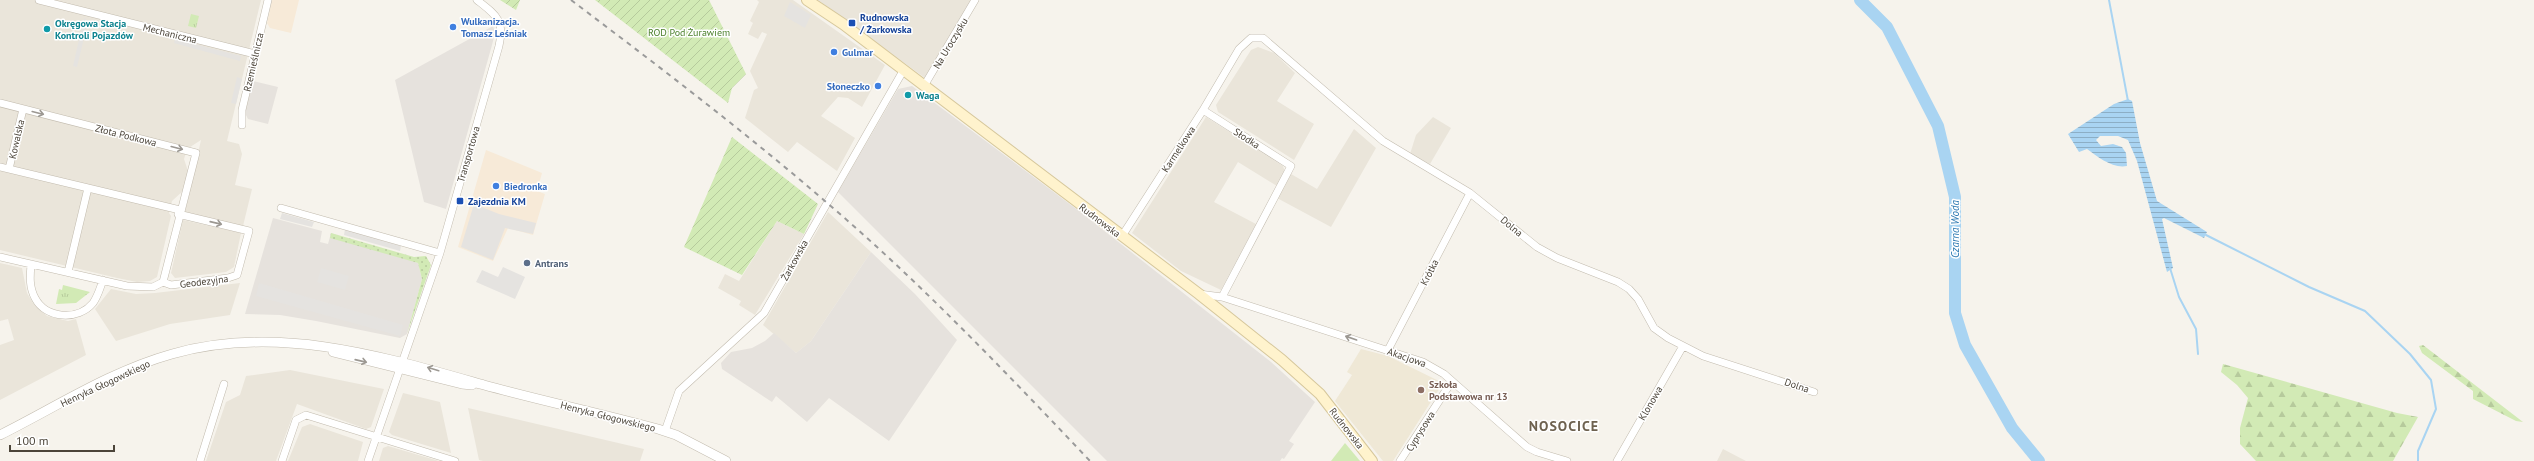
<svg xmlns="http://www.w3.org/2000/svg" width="2534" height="461" viewBox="0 0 2534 461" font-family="'PT Sans',sans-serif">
<defs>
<pattern id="grass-dots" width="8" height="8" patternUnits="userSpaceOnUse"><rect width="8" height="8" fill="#d2eab5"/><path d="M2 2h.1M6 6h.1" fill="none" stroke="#b6ca9c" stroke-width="1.8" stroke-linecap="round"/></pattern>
<pattern id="forest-firs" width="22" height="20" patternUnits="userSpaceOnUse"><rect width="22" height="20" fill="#d2eab5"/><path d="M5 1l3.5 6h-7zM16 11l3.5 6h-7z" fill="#b6ca9c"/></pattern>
<pattern id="park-tufts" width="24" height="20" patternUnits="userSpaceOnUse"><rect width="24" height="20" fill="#d2eab5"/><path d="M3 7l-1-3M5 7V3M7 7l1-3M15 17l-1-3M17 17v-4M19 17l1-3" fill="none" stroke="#b6ca9c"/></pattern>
<pattern id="garden-furrows" width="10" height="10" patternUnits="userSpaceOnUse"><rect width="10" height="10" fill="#d2eab5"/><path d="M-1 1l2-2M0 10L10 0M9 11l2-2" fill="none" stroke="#b6ca9c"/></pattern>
<pattern id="water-rules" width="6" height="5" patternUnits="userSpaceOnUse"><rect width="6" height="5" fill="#a9d4f2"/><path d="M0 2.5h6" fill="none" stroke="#8caec5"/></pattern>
</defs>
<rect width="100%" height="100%" fill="#f6f3ec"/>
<path fill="#eae5da" d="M0 0H261L227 141 239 144 242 154 235 185 252 189 243 226 185 212 201 140 187 149 184 159 188 171 184 190 172 201 169 213 171 216 157 277 150 281 137 282 117 278 0 250Z
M757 0H793L885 65 862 107 848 98 838 97 821 116 855 138 837 171 797 142 788 152 745 118 754 90 758 88 750 71 767 34 762 32 758 39 748 34 753 23 750 21 759 2Z
M818 0H972L925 78Z
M1258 47 1274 53 1295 73 1277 101 1314 124 1294 160 1218 112 1216 105 1251 50Z
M1206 117 1283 166 1285 172 1277 186 1238 162 1214 202 1256 224 1221 290 1181 271 1132 233Z
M1433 117 1451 128 1430 164 1410 154 1416 135Z
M1354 129 1376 148 1331 227 1277 198 1291 174 1317 189Z
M828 212 871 252 811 341 796 353 763 325Z
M183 220 241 233 234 267 226 272 175 278 171 273Z
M777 221 804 234 755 315 739 305 741 301 718 288 725 274 739 281Z
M0 263 22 268 27 293 33 303 47 316 68 321 76 319 86 355 0 400V345L14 340 8 319 0 321Z
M240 283 230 315 170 324 116 341 95 309 111 289 136 294 155 293Z
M290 370 384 389 371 427 366 429 297 404 276 461H206L226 402 240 395 246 376Z
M403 393 440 402 451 453 392 435 389 432Z
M468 408 644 449 640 461H483L479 460Z
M310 424 363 442 358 461H288L302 427Z
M388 446 439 461H379L383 448Z
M1723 449 1746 461H1717Z"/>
<path fill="#f7ead8" d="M272 0H299L291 33 270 28 267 23Z
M486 150 542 173 537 191 545 194 533 235 508 228 493 261 458 247Z"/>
<path fill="#e6e2dd" d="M493 26 495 33 492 45 446 209 424 202 395 80Z
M253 81 278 87 268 124 248 119 245 113Z
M912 86 1079 211 1271 362 1315 402 1289 441 1294 444 1284 459 1282 458 1280 461H1107L838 192 898 89Z
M273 218 322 231 320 242 328 244 331 233 418 263 422 279 407 334 400 338 316 321 280 315 245 314Z
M871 252 915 294 957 340 889 441 829 398 807 422 776 396 772 402 722 369 721 363 731 352 752 348 765 341 774 333 796 353 811 341Z"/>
<path fill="#efe8d6" d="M1361 349 1388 356 1443 383 1393 461H1383L1335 401 1352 375 1347 372Z"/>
<path fill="url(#grass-dots)" d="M331 233 414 257 426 256 431 265 407 334 422 279 418 263 330 238Z"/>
<path fill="url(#forest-firs)" d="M2423 345 2523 422 2516 421 2473 399V391L2422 353 2419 346Z
M2223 364 2397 413 2418 417 2393 461H2256L2240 444V428L2248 398 2237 385 2221 372Z"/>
<path fill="url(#park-tufts)" d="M191 14 199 16 196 28 188 26Z
M63 285 90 292 76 303 56 304 59 289 62 290Z"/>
<path fill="url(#garden-furrows)" d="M500 0H520L516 10Z
M595 0H709L746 74 732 88 728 103Z
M732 137 818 204 804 234 777 221 742 275 684 247Z"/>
<path fill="#d2eab5" d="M1345 443 1360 461H1331Z"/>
<path fill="#e5e3e0" d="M790 2 811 15 805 28 784 16Z
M84 18 88 21 77 67 73 66Z
M175 39 241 56 240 61 174 43Z
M237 77 242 79 236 104 231 103Z
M474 204 499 214 536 223 533 234 505 228 493 260 461 247Z
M282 213 314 222 312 227 280 219Z
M345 229 401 246 400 251 344 235Z
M503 267 525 277 515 299 476 282 482 270 498 277Z
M321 268 349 276 345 290 317 282Z
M259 283 403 325 400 336 256 296Z"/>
<path fill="url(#water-rules)" d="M2128 99 2132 101 2140 143 2157 201 2207 232 2204 238 2164 218 2162 219 2173 268 2167 272 2137 161 2128 140 2118 136H2100L2096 140 2101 146 2113 144 2122 147 2126 153 2127 166C2113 169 2098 157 2087 149L2079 152 2068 134 2114 104Z"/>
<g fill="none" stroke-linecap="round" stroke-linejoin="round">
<path stroke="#a9d4f2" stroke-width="2" d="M2109 0 2128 101
M2206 235 2309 287 2365 311 2410 354 2431 380 2436 409 2418 451V461
M2170 268 2179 297 2196 329 2198 354"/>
<path stroke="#a9d4f2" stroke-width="12" d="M1860 0 1887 27 1938 126 1955 197V313L1965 345 2012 428 2039 461"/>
<g stroke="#c2bbae" stroke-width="8">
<path id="minor" d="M39 0 255 54
M924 86 975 0
M0 103 196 153 163 282
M1203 110 1291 166 1222 297
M242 125V110L268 0
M0 167 180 210
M9 169 23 109
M281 208 440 253
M1122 236 1203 110 1239 49 1251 38H1263L1383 141 1470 193 1537 247 1557 258 1618 282 1629 289 1638 299 1654 328 1668 338 1703 356 1814 392
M0 257 127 286 153 287 163 282
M31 264C30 276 29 287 35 298 46 319 78 321 93 303 98 296 100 288 103 280
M68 272 88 188
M163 282 171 285 228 278 237 275 249 231 178 214
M1199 294 1222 297 1423 362 1444 374 1527 447 1537 452 1567 461
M1388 350 1470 193
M665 431 679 391 764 313 903 71
M200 461 224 384
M282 461 296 420 306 415 455 461
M368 461 440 253 499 46C505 20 496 15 477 0
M1400 461 1452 381
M1617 461 1683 346"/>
</g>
<g stroke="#c2bbae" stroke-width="10">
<path id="tertiary" d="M333 352 462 384 472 385
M0 435C56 407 111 371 172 354 277 324 382 356 484 385 542 401 600 413 658 429L676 435 726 461"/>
</g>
<g stroke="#d6c79b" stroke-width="12">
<path id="secondary" d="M807 0 843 24 1199 294 1282 360 1320 394 1372 461"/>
</g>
<use href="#minor" stroke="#fff" stroke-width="7"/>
<use href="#tertiary" stroke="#fff" stroke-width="9"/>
<use href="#secondary" stroke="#fff3cd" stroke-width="10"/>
<path stroke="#9a9a9a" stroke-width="2" stroke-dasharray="5 5" stroke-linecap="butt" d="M571 0C669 74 766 148 857 229 939 302 1015 382 1090 461"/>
</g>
<defs><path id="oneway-shaft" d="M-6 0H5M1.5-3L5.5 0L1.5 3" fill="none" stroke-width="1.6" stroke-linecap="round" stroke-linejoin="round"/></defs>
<g stroke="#9c9892">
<use href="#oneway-shaft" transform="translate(38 113) rotate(14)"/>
<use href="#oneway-shaft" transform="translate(177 148) rotate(14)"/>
<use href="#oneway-shaft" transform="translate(216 223) rotate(13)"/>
<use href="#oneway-shaft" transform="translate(1351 338) rotate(-161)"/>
<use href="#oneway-shaft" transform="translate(361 361) rotate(13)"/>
<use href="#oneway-shaft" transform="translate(433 369) rotate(-163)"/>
</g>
<g fill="#1a4fb4" stroke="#fff" stroke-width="1.5">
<rect x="848" y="19" width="8" height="8" rx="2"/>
<rect x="456" y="197" width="8" height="8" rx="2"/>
</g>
<g fill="#3f7fe0" stroke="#fff" stroke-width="1.5">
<circle cx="453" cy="27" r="4"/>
<circle cx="834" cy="52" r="4"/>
<circle cx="878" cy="86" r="4"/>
<circle cx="496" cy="186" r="4"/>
</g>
<g fill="#0f9aa8" stroke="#fff" stroke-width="1.5">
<circle cx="47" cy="29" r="4"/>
<circle cx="908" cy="95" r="4"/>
</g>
<circle fill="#5c6f8a" stroke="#fff" stroke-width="1.5" cx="527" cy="263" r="4"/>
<circle fill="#8d6e63" stroke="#fff" stroke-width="1.5" cx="1421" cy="390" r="4"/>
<g text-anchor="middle" stroke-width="3" stroke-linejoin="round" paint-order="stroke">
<g font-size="10" font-weight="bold" fill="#164399" stroke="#fff" text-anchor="start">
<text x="860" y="21">Rudnowska<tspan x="860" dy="12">/ Żarkowska</tspan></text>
<text x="468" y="205">Zajezdnia KM</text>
</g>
<g font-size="10" font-weight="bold" fill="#366cbe" stroke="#fff" text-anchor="start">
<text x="461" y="25">Wulkanizacja.<tspan x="461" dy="12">Tomasz Leśniak</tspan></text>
<text x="842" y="56">Gulmar</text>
<text x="870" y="90" text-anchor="end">Słoneczko</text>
<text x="504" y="190">Biedronka</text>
</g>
<g font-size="10" font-weight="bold" fill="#0d838f" stroke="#fff" text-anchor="start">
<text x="55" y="27">Okręgowa Stacja<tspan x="55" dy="12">Kontroli Pojazdów</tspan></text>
<text x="916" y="99">Waga</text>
</g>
<g font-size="10" fill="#4a7f2a" stroke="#fff">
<text x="689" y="36">ROD Pod Żurawiem</text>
</g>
<g font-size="10" fill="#4b4439" stroke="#fff">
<text transform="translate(170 33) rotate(14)" y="4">Mechaniczna</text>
<text transform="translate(950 43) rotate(-59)" y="4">Na Uroczysku</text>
<text transform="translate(253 62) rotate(-77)" y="4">Rzemieślnicza</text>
<text transform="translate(126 135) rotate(14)" y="4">Złota Podkowa</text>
<text transform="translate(1247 138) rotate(33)" y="4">Słodka</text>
<text transform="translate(16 139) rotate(-77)" y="4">Kowalska</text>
<text transform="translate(1178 149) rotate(-57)" y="4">Karmelkowa</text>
<text transform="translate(468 154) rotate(-74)" y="4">Transportowa</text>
<text transform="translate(1100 220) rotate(37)" y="4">Rudnowska</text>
<text transform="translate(1512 226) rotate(40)" y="4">Dolna</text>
<text transform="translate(794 260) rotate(-61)" y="4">Żarkowska</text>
<text transform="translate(1429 272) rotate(-63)" y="4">Krótka</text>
<text transform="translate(204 281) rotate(-7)" y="4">Geodezyjna</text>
<text transform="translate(1407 357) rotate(19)" y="4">Akacjowa</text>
<text transform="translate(105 383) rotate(-25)" y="4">Henryka Głogowskiego</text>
<text transform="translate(1797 385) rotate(19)" y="4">Dolna</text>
<text transform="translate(1650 403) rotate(-60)" y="4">Klonowa</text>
<text transform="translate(608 416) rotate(14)" y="4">Henryka Głogowskiego</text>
<text transform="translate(1347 428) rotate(52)" y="4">Rudnowska</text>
<text transform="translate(1420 431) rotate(-58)" y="4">Cyprysowa</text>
</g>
<g font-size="10" font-weight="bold" fill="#4e5e75" stroke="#fff" text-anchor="start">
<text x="535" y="267">Antrans</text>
</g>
<g font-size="10" font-weight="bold" fill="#785e54" stroke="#fff" text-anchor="start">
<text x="1429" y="388">Szkoła<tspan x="1429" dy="12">Podstawowa nr 13</tspan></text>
</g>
<g font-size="11" font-style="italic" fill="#2e7ab2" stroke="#fff">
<text transform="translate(1955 229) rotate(-90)" y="4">Czarna Woda</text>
</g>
<g font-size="14" font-weight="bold" letter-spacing="1" fill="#6e6250" stroke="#fff">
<text x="1564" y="431">NOSOCICE</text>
</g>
</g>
<path d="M10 445v6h104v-6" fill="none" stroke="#4b4439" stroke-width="2"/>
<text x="16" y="445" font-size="12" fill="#4b4439" stroke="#ffffff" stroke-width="3" paint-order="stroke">100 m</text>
</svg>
